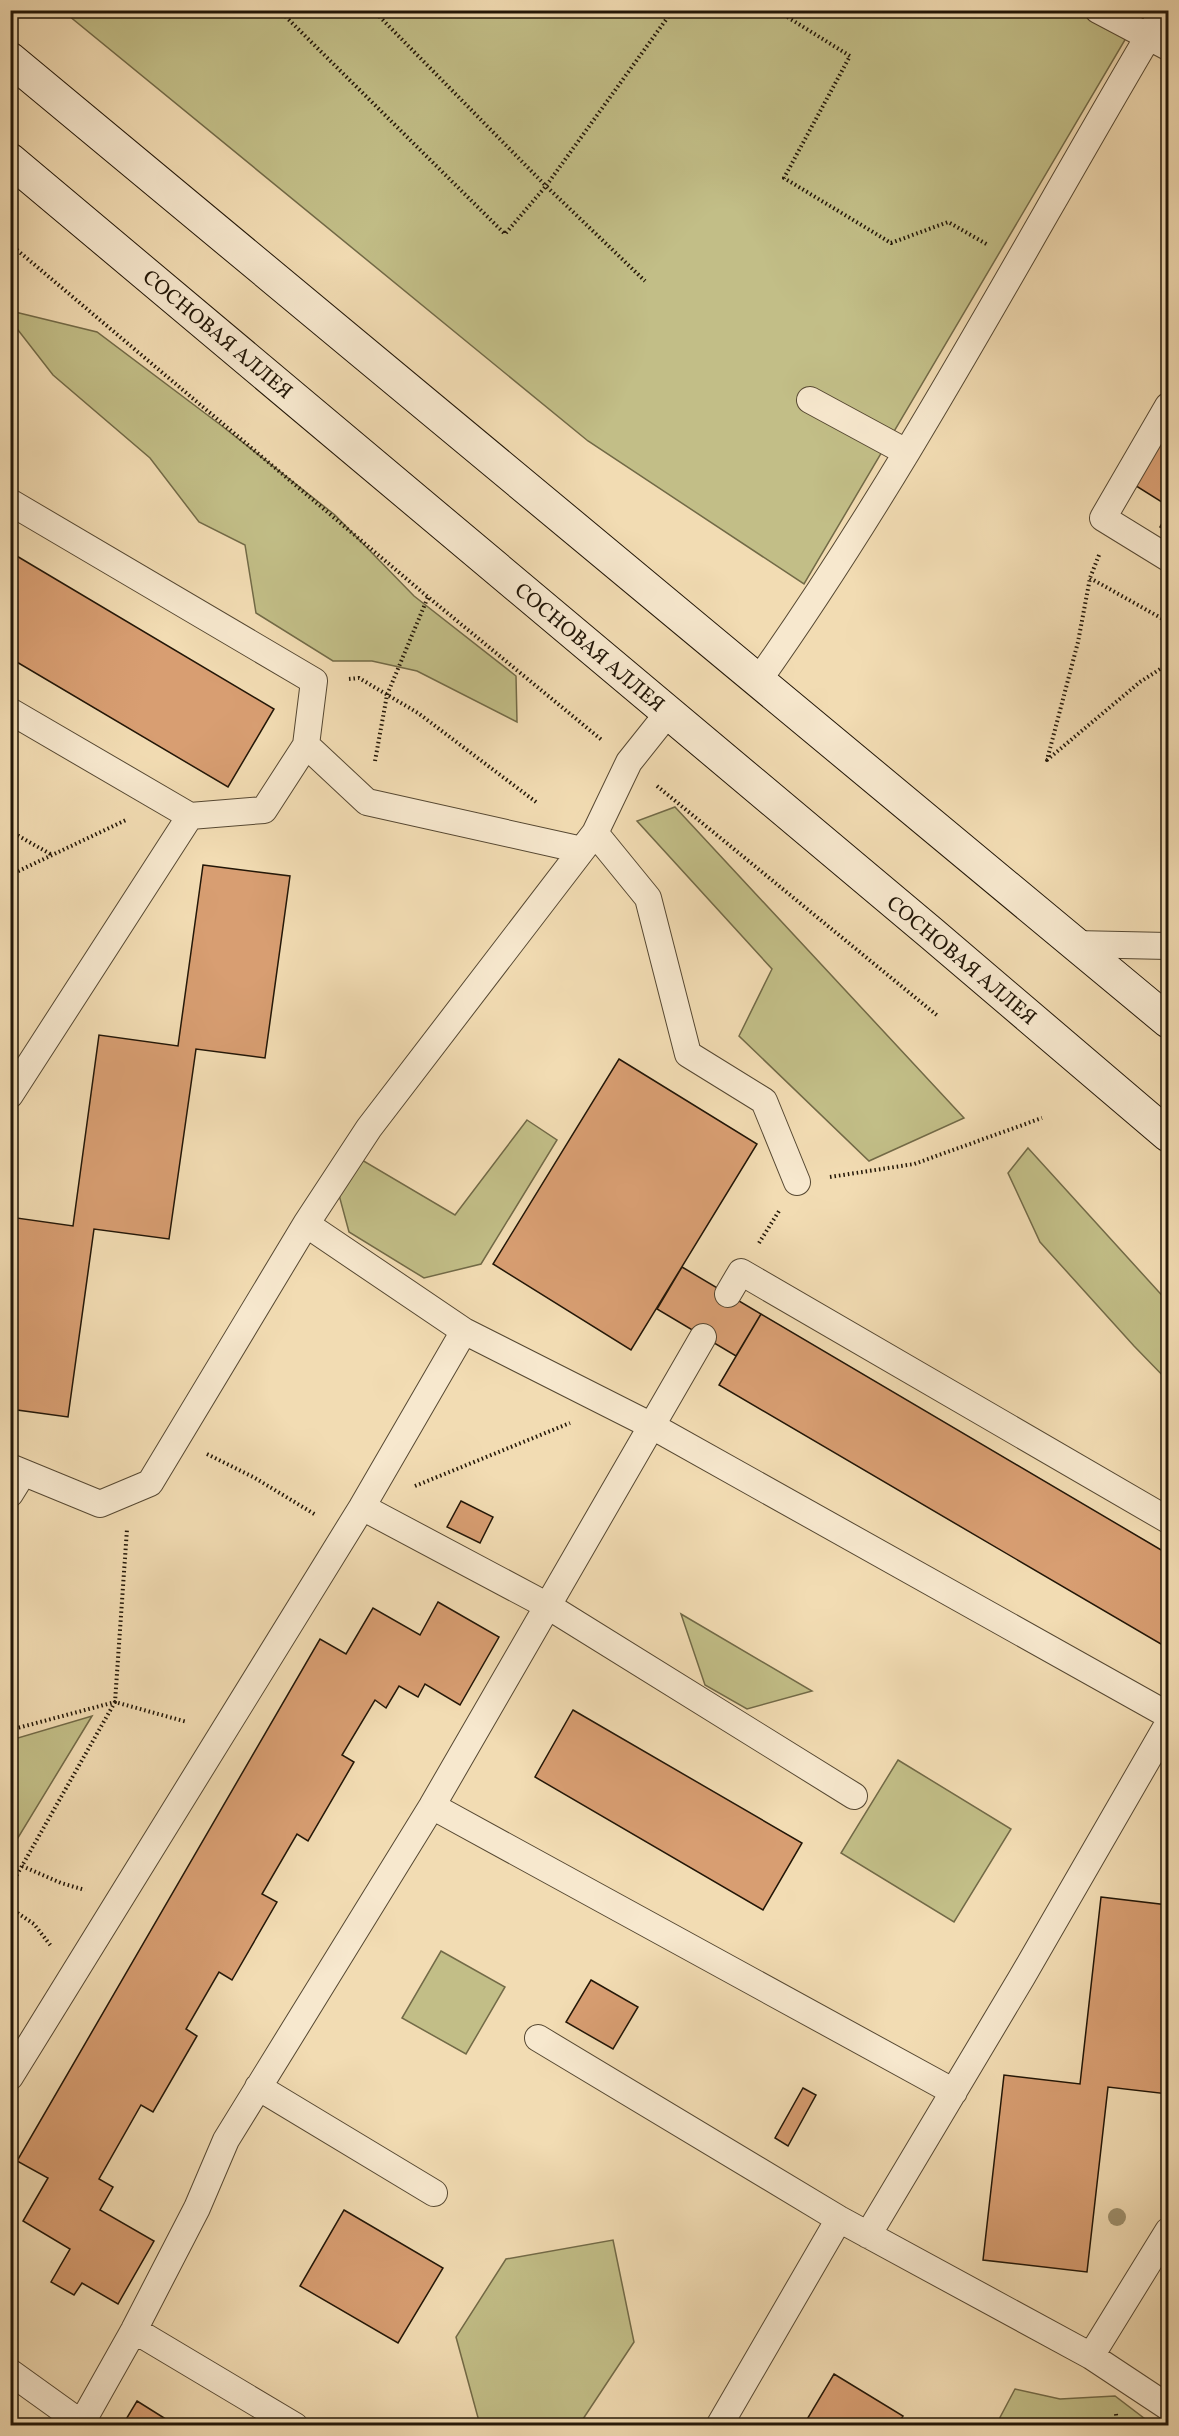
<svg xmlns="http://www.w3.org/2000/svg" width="1179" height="2436" viewBox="0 0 1179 2436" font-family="Vollkorn,serif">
<rect width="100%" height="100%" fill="#f2dcb3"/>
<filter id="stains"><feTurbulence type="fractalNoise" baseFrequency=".00333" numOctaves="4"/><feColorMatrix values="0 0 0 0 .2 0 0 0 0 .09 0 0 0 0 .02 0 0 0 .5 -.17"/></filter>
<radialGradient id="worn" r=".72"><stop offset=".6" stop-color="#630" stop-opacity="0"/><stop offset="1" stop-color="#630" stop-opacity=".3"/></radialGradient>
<path fill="#c2be87" stroke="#726a47" stroke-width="1.5" d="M63 11H1142L804 584 588 441Z
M11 311 97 332 222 426 335 515 414 596 516 676 517 722 417 671 372 661H333L256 613 245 545 199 522 150 458 53 375 11 321Z
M675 807 964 1118 869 1161 739 1036 772 969 637 821Z
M527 1120 557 1140 481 1264 424 1278 349 1232 339 1195 362 1160 455 1215Z
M1028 1148 1168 1302V1381L1134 1346 1040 1242 1008 1173Z
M681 1614 812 1691 747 1709 705 1685Z
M92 1716 13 1846 10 1837 11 1740Z
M898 1760 1011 1829 954 1922 841 1853Z
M441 1951 505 1987 466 2054 402 2018Z
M613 2240 634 2342 581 2422 565 2426 480 2425 456 2337 506 2259Z
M1015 2389 1060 2399 1115 2396 1153 2425H996Z"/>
<path fill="#d89e72" stroke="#221607" stroke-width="1.5" d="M1168 425V506L1133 484Z
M1168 512V532L1160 527Z
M10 552 274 709 228 787 10 658Z
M203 865 290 876 265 1058 196 1049 169 1239 94 1229 68 1417 10 1409V1217L73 1226 99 1035 178 1046Z
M619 1059 757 1144 631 1350 493 1264Z
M682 1267 761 1314 736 1356 657 1309Z
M761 1314 1168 1554V1644L1166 1647 719 1385Z
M461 1501 493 1517 480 1543 447 1527Z
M438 1602 499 1637 460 1705 425 1684 418 1697 399 1686 386 1708 375 1700 342 1755 354 1762 308 1841 297 1834 262 1894 277 1902 232 1980 219 1972 186 2029 197 2036 153 2112 141 2105 99 2179 113 2187 100 2210 154 2241 118 2304 82 2283 74 2295 51 2282 70 2249 23 2221 48 2178 17 2161 320 1639 346 1654 373 1608 420 1635Z
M573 1710 802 1843 763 1910 535 1777Z
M1101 1897 1168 1905V2094L1108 2087 1087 2272 983 2260 1004 2075 1080 2084Z
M591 1980 638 2007 613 2049 566 2022Z
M803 2088 816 2095 788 2146 775 2138Z
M344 2210 443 2268 398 2343 300 2286Z
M834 2374 903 2416 897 2426H803Z
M137 2401 177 2426H122Z"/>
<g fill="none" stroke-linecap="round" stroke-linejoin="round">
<g stroke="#564832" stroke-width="28">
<path id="lane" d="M1098 10 1168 47
M810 400 906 452
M1168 406 1103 518 1168 558
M10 502 314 681 306 745 264 810 190 816
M758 681C909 468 1030 235 1164 10
M10 711 190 816 10 1095
M306 745 367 802 582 850
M595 833 648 898 688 1054 764 1101 797 1182
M1075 944 1168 946
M306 1224 464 1331 652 1426 1168 1715
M728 1294 741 1272 1168 1520
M10 1467 100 1504 150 1483 306 1224 369 1128 595 833 629 762 668 713
M10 1494 23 1473
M362 1507 548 1606 854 1796
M432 1806 954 2092
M538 2038 839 2219 1091 2356 1168 2407
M10 2077 362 1507 464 1331
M258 2087 434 2193
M868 2235 1022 1977 1168 1724
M134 2330 295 2426
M1091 2356 1168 2231
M10 2372 81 2423
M80 2426 134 2330 197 2208 226 2140 432 1806 703 1337
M719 2426 839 2219"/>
</g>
<g stroke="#221607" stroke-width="35">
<path id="secondary" d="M10 59 1168 1021
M10 160 931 933 1168 1135"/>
</g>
<path stroke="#221607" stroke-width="4" stroke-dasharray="1.5 3" stroke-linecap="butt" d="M279 10 505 234 546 186 645 281
M373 10 546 186 673 10
M776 10 850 56 784 178 891 243 948 222 988 245
M10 244 428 597 603 741
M1099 555 1090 578 1078 642 1047 760 1140 682 1168 664
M1090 578 1168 622
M349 679 359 678 418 713 536 802
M375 761 387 695 428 597
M657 786 939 1017
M10 831 52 855
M10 875 126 820
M830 1177 914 1164 1042 1118
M759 1243 779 1211
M207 1454 255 1478 316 1515
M415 1486 570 1423
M10 1730 115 1702 127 1529
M22 1866 61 1883 85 1890
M10 1887 115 1702 187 1722
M10 1908 34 1924 51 1946
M1116 2414 1117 2426"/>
<use href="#lane" stroke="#f7e8ce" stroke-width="26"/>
<use href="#secondary" stroke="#f7e8ce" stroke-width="33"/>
</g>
<circle fill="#9e906d" cx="1117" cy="2217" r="9"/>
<g text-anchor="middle" stroke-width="4.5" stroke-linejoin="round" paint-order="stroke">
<g font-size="21" fill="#221607" stroke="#f7e8ce">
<text transform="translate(218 334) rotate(40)" y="7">СОСНОВАЯ АЛЛЕЯ</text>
<text transform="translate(590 647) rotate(40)" y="7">СОСНОВАЯ АЛЛЕЯ</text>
<text transform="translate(962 960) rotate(40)" y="7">СОСНОВАЯ АЛЛЕЯ</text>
</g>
</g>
<rect width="1179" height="2436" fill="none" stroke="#f2dcb3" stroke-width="36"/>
<rect x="12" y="12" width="1155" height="2412" fill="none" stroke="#221607" stroke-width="3"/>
<rect x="18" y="18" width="1143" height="2400" fill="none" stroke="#221607" stroke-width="1.5"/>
<rect width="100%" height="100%" filter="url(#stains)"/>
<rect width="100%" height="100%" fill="url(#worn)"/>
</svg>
